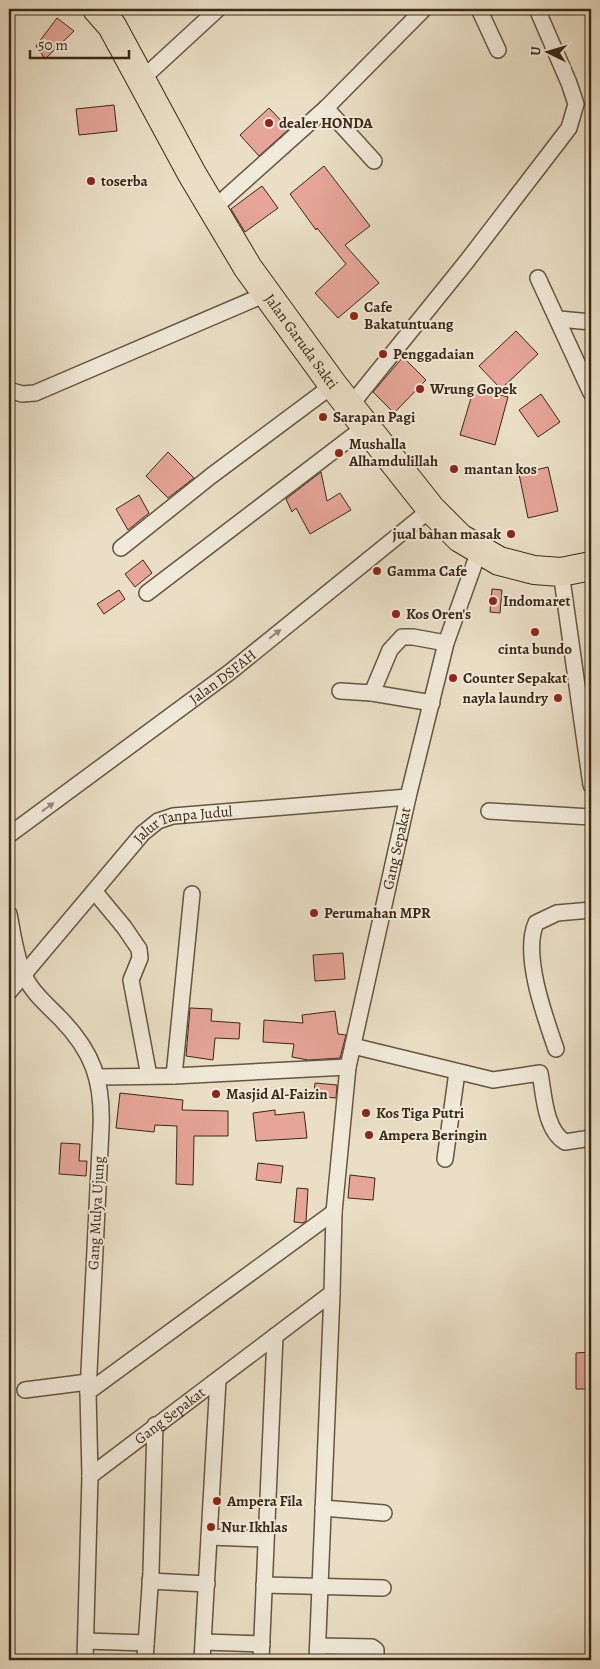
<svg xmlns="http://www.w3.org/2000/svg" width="600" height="1669" viewBox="0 0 600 1669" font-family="Alegreya,serif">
<rect width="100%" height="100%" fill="#eadfc6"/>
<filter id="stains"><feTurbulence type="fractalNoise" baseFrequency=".004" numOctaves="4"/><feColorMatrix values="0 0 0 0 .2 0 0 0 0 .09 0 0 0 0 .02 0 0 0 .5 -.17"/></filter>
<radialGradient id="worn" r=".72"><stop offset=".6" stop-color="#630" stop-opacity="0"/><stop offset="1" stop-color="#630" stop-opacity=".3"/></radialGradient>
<path fill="#e6a598" stroke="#392815" d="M57 18 74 31 45 59 36 46Z
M114 105 117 131 79 135 76 109Z
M269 108 289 129 259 156 240 135Z
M324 166 370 226 345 245 379 283 338 318 315 293 346 264 317 228 316 230 290 194Z
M262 186 278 208 245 232 231 209Z
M516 331 538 354 501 389 479 366Z
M403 357 426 380 394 413 373 392Z
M474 388 508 397 495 445 460 435Z
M541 394 560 422 538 437 519 410Z
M168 452 194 478 168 498 146 476Z
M548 467 558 511 528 518 519 474Z
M321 472 327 501 340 493 351 510 310 534 296 508 292 512 286 499Z
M139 495 149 513 128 530 116 509Z
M143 560 152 573 135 587 125 574Z
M492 589 502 590 500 613 490 612Z
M119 590 125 599 104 614 97 604Z
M343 953 345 979 315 981 313 955Z
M190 1008 212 1009 211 1021 240 1023 239 1039 215 1038 213 1060 186 1056Z
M335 1011 338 1034 346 1035 340 1058 308 1060 292 1057 294 1044 263 1042 264 1020 303 1023 302 1015Z
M315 1083 337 1085 336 1098 314 1096Z
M120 1093 183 1100 182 1110 228 1111V1136H194L193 1185 176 1184 177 1126 155 1125 154 1132 116 1128Z
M275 1110V1115L304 1112 307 1138 256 1141 253 1113Z
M61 1143 80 1144 79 1161H87L86 1176 59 1174Z
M258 1163 283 1166 281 1183 256 1180Z
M350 1175 375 1178 373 1200 348 1198Z
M297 1188 308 1189 306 1221 303 1223 294 1222Z
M591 1352V1389H576V1353Z"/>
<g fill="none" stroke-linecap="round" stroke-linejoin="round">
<g stroke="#655641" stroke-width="18">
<g id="street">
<path d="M479 9 498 50"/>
<path d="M142 79 218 9"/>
<path d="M326 108 374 161"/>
<path d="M213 209 326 108 424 9"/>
<path d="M538 278 591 393"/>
<path d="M559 319 591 322"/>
<path d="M9 390 22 394 35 393 266 294"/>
<path d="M350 406 467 261 569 128 576 104 569 83 537 9"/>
<path d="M121 548 211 476 333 385"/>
<path d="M561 572 591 785"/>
<path d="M147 593 366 426"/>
<path d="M340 691 372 693 390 650 402 637H413L446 643"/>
<path d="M372 693 432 703"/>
<path d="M489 811 591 817"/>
<path id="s1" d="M9 835 230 672 431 509"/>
<path d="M95 892 124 927 139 949 140 958 131 980 149 1076"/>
<path d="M9 914C13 934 16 959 25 977 33 993 47 1005 60 1018 93 1052 103 1081 101 1128L88 1392 90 1476 85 1660"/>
<path id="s2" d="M9 992 143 833 158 821 173 816 408 797"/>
<path d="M353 1046 493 1080 540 1073C544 1095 545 1130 565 1142L591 1138"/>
<path d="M556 1049C545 1017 522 955 536 923L557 913 591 910"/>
<path d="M174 1076 192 894"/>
<path d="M98 1077 174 1076 348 1067"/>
<path d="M445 1159 457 1072"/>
<path d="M25 1390 88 1382"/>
<path d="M88 1392 334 1212"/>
<path id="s3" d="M90 1476 332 1293 334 1212 348 1067 408 797 446 643 479 551"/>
<path d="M323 1508 384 1513"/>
<path d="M209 1537 265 1539"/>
<path d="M150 1581 207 1584"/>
<path d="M264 1585 383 1588"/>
<path d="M86 1641 146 1643"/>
<path d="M204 1642 262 1644"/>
<path d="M318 1646 372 1647 376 1650V1660"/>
<path d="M145 1660 151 1572 155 1425"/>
<path d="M202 1660 218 1380"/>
<path d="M261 1660 275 1336"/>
<path d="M317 1660 332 1293"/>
</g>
</g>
<g stroke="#392815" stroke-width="30">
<g id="highway">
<path id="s4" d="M97 9 112 26 192 174 248 268 333 385 431 509 460 538 499 561 534 570 561 572 591 566"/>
</g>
</g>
<use href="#street" stroke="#f1eada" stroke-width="15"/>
<use href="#highway" stroke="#eadfc6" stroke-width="28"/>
</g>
<defs><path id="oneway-solid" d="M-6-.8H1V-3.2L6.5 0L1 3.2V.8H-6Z" transform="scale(1.25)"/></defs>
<g fill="#958978">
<use href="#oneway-solid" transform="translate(275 634) rotate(-38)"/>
<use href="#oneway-solid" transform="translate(48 807) rotate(-36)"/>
</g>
<g fill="#8f2418" stroke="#f1eada" stroke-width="2">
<circle cx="269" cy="123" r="5"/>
<circle cx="91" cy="181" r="5"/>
<circle cx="354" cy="316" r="5"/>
<circle cx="383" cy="354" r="5"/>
<circle cx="420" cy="389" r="5"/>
<circle cx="323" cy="417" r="5"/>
<circle cx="339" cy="453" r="5"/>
<circle cx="454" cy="469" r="5"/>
<circle cx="511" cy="534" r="5"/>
<circle cx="377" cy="571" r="5"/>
<circle cx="493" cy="601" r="5"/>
<circle cx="396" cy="614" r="5"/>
<circle cx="535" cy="632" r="5"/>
<circle cx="453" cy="678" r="5"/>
<circle cx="558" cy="698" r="5"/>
<circle cx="314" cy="913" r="5"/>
<circle cx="216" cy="1094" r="5"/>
<circle cx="366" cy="1113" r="5"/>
<circle cx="369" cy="1135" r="5"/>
<circle cx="217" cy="1501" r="5"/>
<circle cx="211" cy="1527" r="5"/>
</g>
<g text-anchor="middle" stroke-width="4" stroke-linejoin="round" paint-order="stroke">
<g font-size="15" font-weight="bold" fill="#392815" stroke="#f1eada" text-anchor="start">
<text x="279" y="128">dealer HONDA</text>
<text x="101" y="186">toserba</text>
<text x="364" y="312">Cafe<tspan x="364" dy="17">Bakatuntuang</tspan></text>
<text x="393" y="359">Penggadaian</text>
<text x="430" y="394">Wrung Gopek</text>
<text x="333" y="422">Sarapan Pagi</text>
<text x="349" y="449">Mushalla<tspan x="349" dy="17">Alhamdulillah</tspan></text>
<text x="464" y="474">mantan kos</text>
<text x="501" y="539" text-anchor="end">jual bahan masak</text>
<text x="387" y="576">Gamma Cafe</text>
<text x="503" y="606">Indomaret</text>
<text x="406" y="619">Kos Oren's</text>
<text x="535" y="654" text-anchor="middle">cinta bundo</text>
<text x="463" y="683">Counter Sepakat</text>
<text x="548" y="703" text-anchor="end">nayla laundry</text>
<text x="324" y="918">Perumahan MPR</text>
<text x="226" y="1099">Masjid Al-Faizin</text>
<text x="376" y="1118">Kos Tiga Putri</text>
<text x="379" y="1140">Ampera Beringin</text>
<text x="227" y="1506">Ampera Fila</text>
<text x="221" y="1532">Nur Ikhlas</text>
</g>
<g font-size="15" fill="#392815" stroke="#f1eada">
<text dy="5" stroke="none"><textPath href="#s4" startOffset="391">Jalan Garuda Sakti</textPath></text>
<text dy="5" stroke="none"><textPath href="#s1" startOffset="266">Jalan DSFAH</textPath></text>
<text dy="5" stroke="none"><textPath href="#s2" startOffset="250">Jalur Tanpa Judul</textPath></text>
<text dy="5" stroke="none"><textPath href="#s3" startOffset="754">Gang Sepakat</textPath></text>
<text transform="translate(96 1213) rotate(-87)" y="5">Gang Mulya Ujung</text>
<text dy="5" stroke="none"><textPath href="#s3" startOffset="100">Gang Sepakat</textPath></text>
</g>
</g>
<rect width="600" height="1669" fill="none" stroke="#eadfc6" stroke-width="30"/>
<rect x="10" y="10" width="580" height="1649" fill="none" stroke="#392815" stroke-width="2.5"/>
<rect x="15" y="15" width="570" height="1639" fill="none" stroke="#392815"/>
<g transform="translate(548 52) rotate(275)" stroke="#f1eada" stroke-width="4" paint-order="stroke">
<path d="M0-4L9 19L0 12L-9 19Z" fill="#392815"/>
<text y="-8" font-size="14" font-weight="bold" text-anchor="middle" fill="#392815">U</text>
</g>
<path d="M30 50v8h99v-8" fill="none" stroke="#392815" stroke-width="2.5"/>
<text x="38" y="50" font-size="15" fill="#392815" stroke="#f1eada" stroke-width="4" paint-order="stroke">50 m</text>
<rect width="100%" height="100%" filter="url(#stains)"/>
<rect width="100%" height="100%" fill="url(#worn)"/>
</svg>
